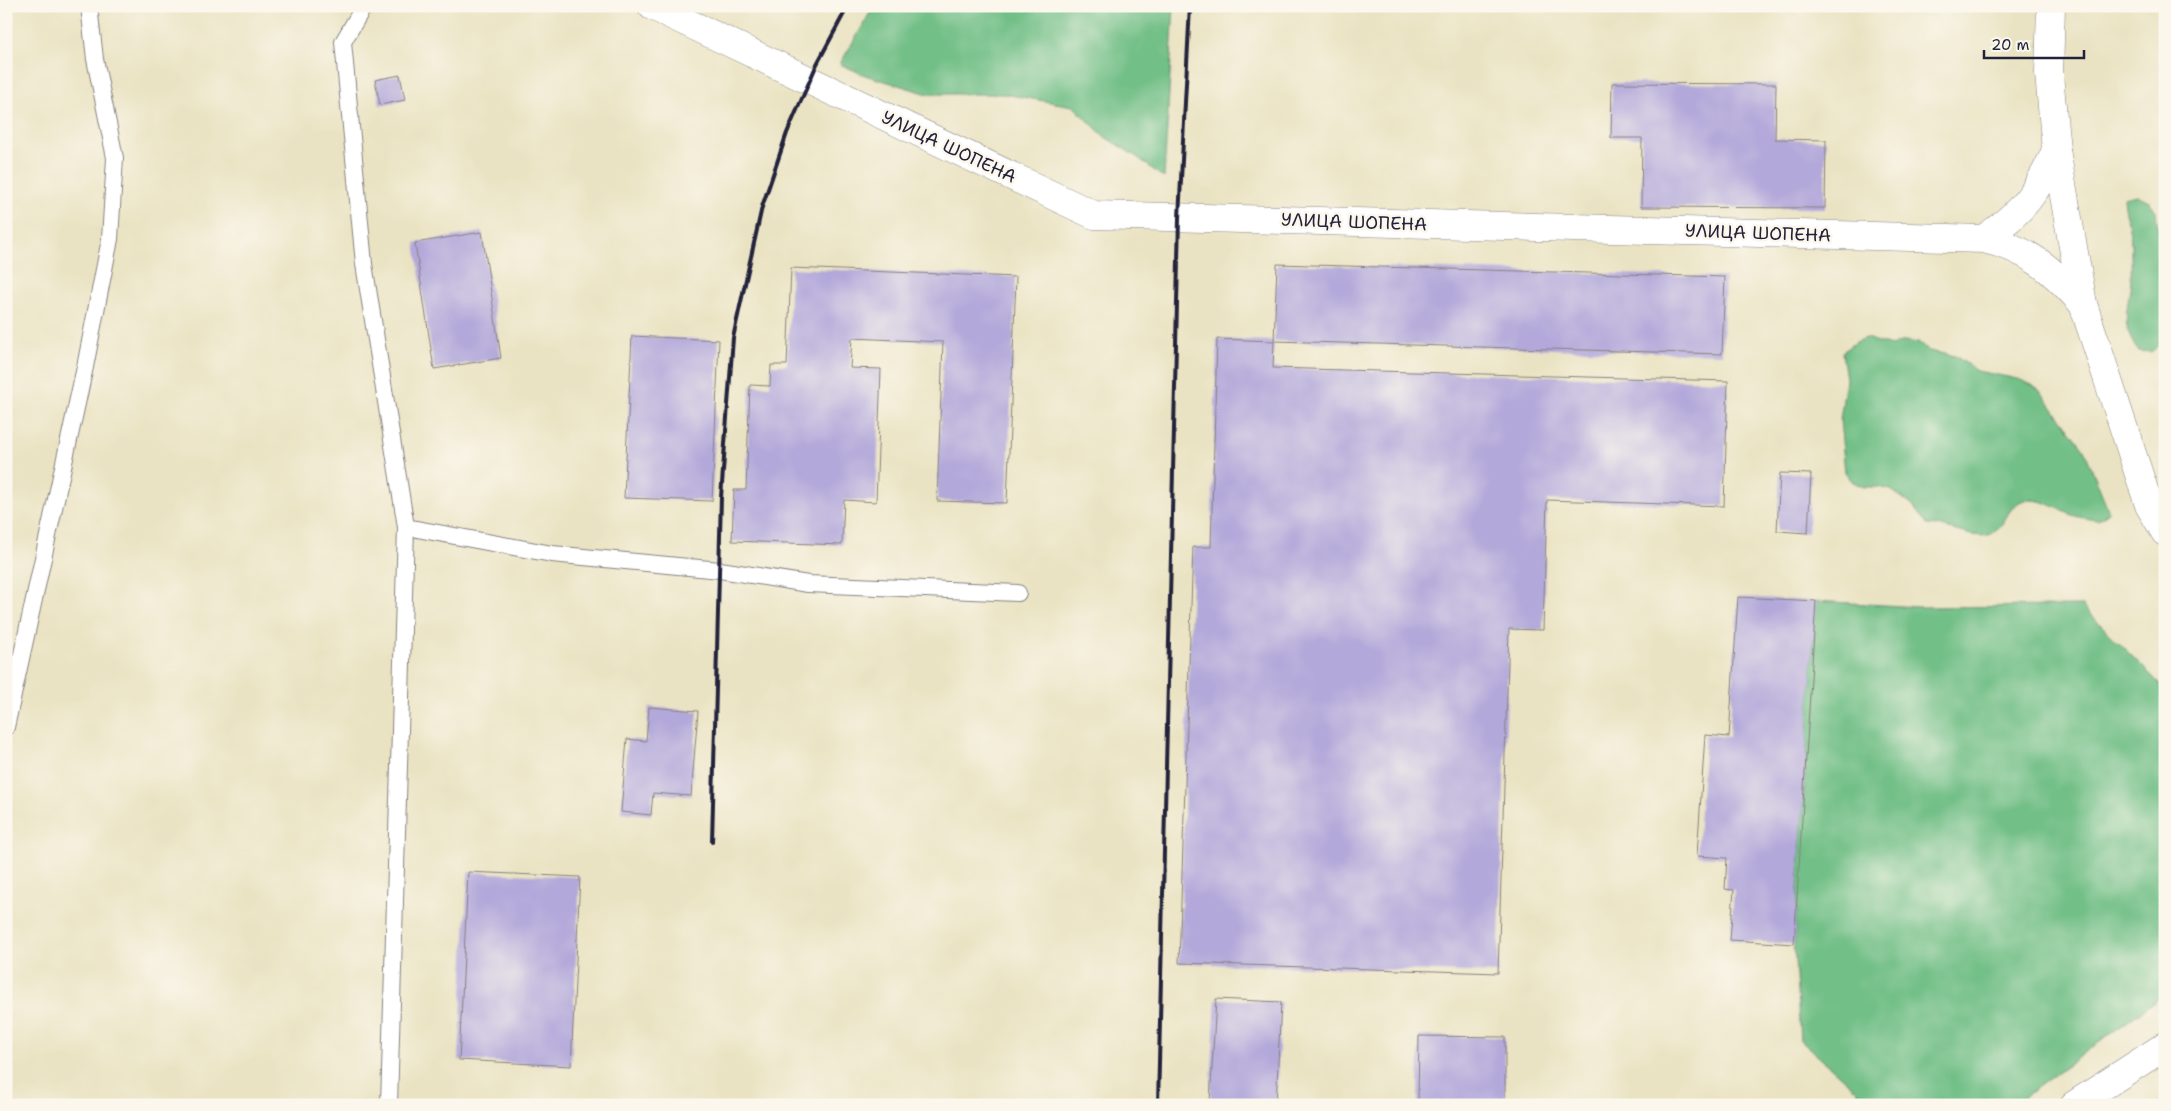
<svg xmlns="http://www.w3.org/2000/svg" width="2171" height="1111" viewBox="0 0 2171 1111" font-family="'Shantell Sans',sans-serif">
<rect width="100%" height="100%" fill="#fbf7ec"/>
<filter id="ink" filterUnits="userSpaceOnUse"><feTurbulence type="fractalNoise" baseFrequency=".02" numOctaves="2"/><feDisplacementMap in="SourceGraphic" scale="10" xChannelSelector="R" yChannelSelector="G"/><feConvolveMatrix kernelMatrix="1 2 1 2 8 2 1 2 1" color-interpolation-filters="sRGB"/></filter>
<filter id="wash" filterUnits="userSpaceOnUse"><feTurbulence type="fractalNoise" baseFrequency=".0096" numOctaves="4" result="noise"/><feDisplacementMap in="SourceGraphic" scale="20" xChannelSelector="R" yChannelSelector="G"/><feGaussianBlur stdDeviation="1.12" result="paint"/><feColorMatrix in="noise" values="0 0 0 0 0 0 0 0 0 0 0 0 0 0 0 0 0 1.4 0 .05"/><feComposite in="paint" operator="in"/></filter>
<g filter="url(#wash)">
<rect width="100%" height="100%" fill="#eae3c3"/>
<path fill="#72bf87" stroke="#4a7061" d="M874 6H1174L1164 178 1137 157 1105 137 1073 106 1004 94H928L865 75 840 64Z
M2137 195 2149 201 2156 211 2159 241 2165 255V340L2151 352 2138 351C2122 327 2126 317 2130 289 2132 277 2131 263 2131 251 2132 232 2125 216 2124 198Z
M1866 338 1891 346 1904 341 1918 343 1929 351 1955 356 1977 371 2018 379 2032 385 2042 393 2084 449 2109 512 2098 520C2090 519 2083 518 2075 516 2060 511 2046 499 2028 500 2007 501 2008 526 1990 534 1976 541 1946 525 1927 525L1912 505 1891 490 1878 487H1864L1853 482 1845 472 1840 420 1846 379 1842 352 1854 343Z
M1816 601 1918 607 2082 606 2165 689V994L2013 1105H1864L1865 1098 1800 1040 1794 944Z"/>
<g id="blocks">
<path fill="#b2a8da" d="M400 75 405 100 380 105 375 80Z
M1612 83 1776 84 1775 139 1826 140 1825 208 1641 207 1642 138H1611Z
M482 232 501 358 434 369 415 243Z
M1277 264 1725 277 1722 354 1274 341 1273 368 1728 381 1724 506 1547 500 1543 630 1509 629 1498 973 1179 963 1193 547H1211L1217 339 1274 341Z
M791 268 1016 277 1007 503 937 501 943 342 852 338 850 368 881 369 876 502 844 500 842 545 732 541 734 490H746L750 385 770 386 771 365H787Z
M632 336 719 340 712 501 624 498Z
M1780 473 1811 474 1808 533 1777 531Z
M1738 597 1816 601 1794 944 1730 940 1734 890 1725 889 1727 858 1697 856 1705 735 1729 737Z
M649 707 698 711 691 796 653 793 651 815 621 812 627 739 646 741Z
M468 872 580 877 571 1066 459 1060Z
M1216 999 1281 1002 1276 1105 1210 1102Z
M1419 1036 1505 1037V1105H1418Z"/>
</g>
</g>
<g filter="url(#ink)">
<use href="#blocks" fill-opacity="0" stroke="#86827f" stroke-width="1"/>
<g fill="none" stroke-linecap="round" stroke-linejoin="round">
<g stroke="#86827f" stroke-width="18">
<path id="lane" d="M364 6 343 42 364 264 406 527 389 1105
M406 527 552 554 720 570 808 584 1018 593
M6 727 85 367 110 239 115 158 95 59 89 6"/>
</g>
<g stroke="#86827f" stroke-width="29">
<path id="street" d="M652 6 1094 215 1984 239C2022 212 2038 192 2056 150
M1984 239C2029 249 2053 270 2083 304"/>
</g>
<g stroke="#86827f" stroke-width="29">
<path id="secondary" d="M2051 6 2049 74 2056 150 2083 304 2149 505 2165 532
M2074 1105 2165 1046"/>
</g>
<use href="#lane" stroke="#fff" stroke-width="16"/>
<use href="#street" stroke="#fff" stroke-width="28"/>
<use href="#secondary" stroke="#fff" stroke-width="28"/>
<path stroke="#22223b" stroke-width="4" d="M712 842 721 497 733 338 762 207 787 133 817 64 848 6
M1158 1105 1179 218 1190 6"/>
</g>
</g>
<g text-anchor="middle" stroke-width="5" stroke-linejoin="round" paint-order="stroke">
<g font-size="18" fill="#22223b" stroke="#fbf7ec">
<text transform="translate(949 147) rotate(25)" y="6">УЛИЦА ШОПЕНА</text>
<text transform="translate(1354 222) rotate(2)" y="6">УЛИЦА ШОПЕНА</text>
<text transform="translate(1758 233) rotate(2)" y="6">УЛИЦА ШОПЕНА</text>
</g>
</g>
<rect width="2171" height="1111" fill="none" stroke="#fbf7ec" stroke-width="25"/>
<path d="M1984 50v8h100v-8" fill="none" stroke="#22223b" stroke-width="2.5"/>
<text x="1991" y="50" font-size="15" fill="#22223b" stroke="#fbf7ec" stroke-width="4" paint-order="stroke">20 m</text>
</svg>
